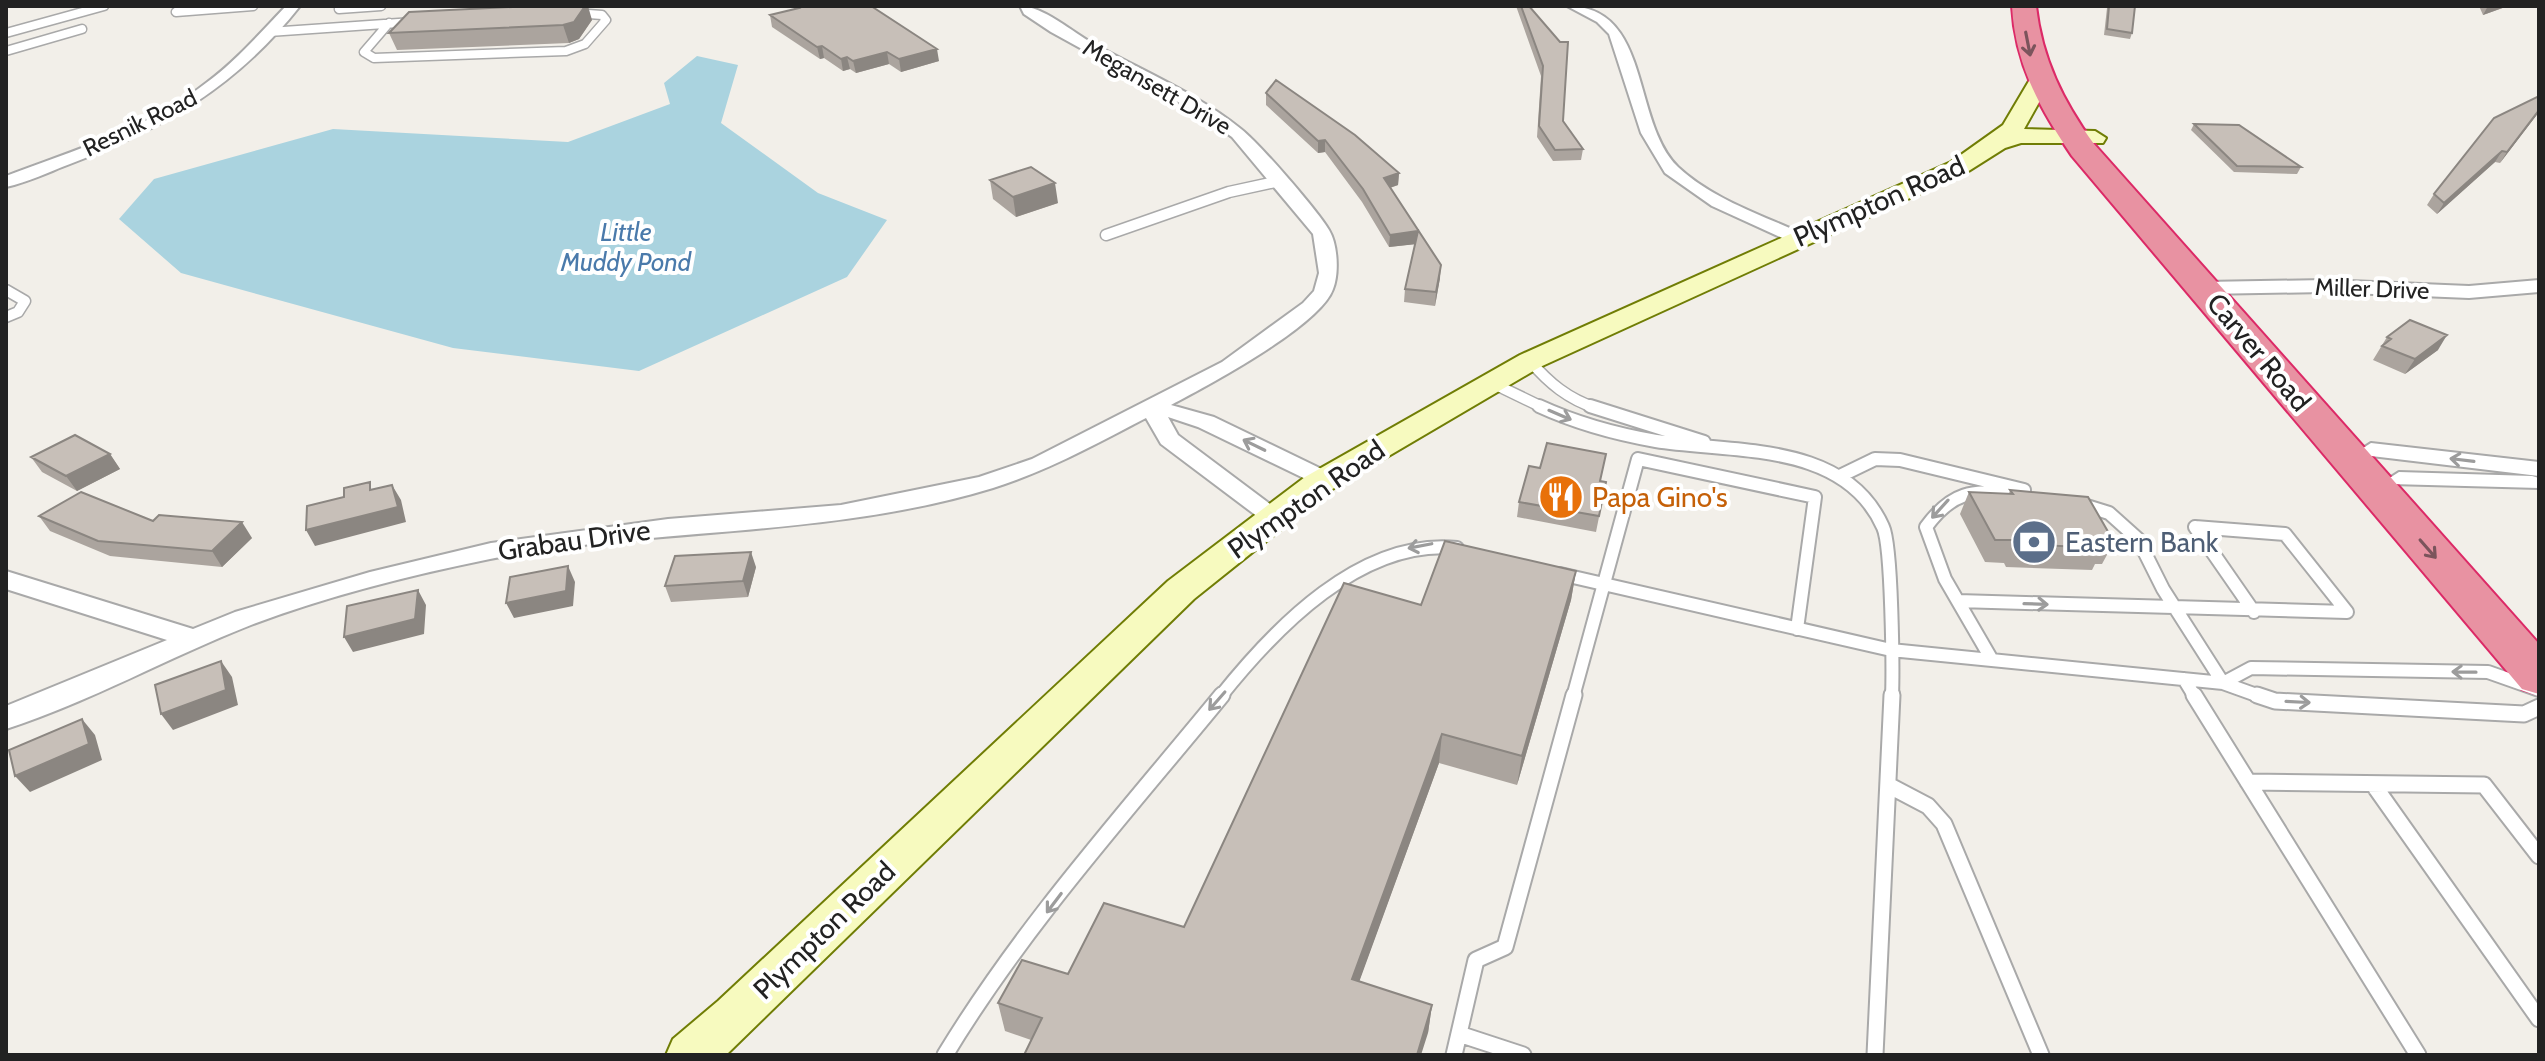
<svg xmlns="http://www.w3.org/2000/svg" width="2545" height="1061" viewBox="0 0 2545 1061" font-family="Cabin,sans-serif">
<rect width="100%" height="100%" fill="#f2efe9"/>
<path fill="#aad3df" d="M697 56 738 65 721 123 818 193 887 220 847 277 639 371 453 348 181 273 119 219 154 179 333 129 568 142 670 104 664 83Z"/>
<g fill="none" stroke-linecap="round" stroke-linejoin="round">
<g stroke="#a9a9a9" stroke-width="11">
<path id="lane-far3" d="M186 6 176 12 253 6
M342 6 339 9 381 6
M389 23 364 52 374 58 566 51 585 44 606 20 602 15 575 13
M269 32 413 22
M6 33 104 6
M6 51 82 29"/>
</g>
<g stroke="#a9a9a9" stroke-width="13">
<path id="lane-far2" d="M1106 235 1229 192 1280 181
M6 290 25 301 18 312 6 317
M1530 361C1549 383 1568 399 1596 408
M1490 382 1544 408"/>
</g>
<g stroke="#a9a9a9" stroke-width="16">
<path id="lane-far1" d="M1539 406C1576 423 1616 434 1656 441 1733 453 1845 441 1883 527 1892 546 1893 670 1892 697
M1590 406 1704 442
M1840 476 1875 459 1900 460 2024 490
M2080 504 2109 513 2138 539 2163 589 2223 683
M2195 527 2254 612
M1560 574 1891 650 2223 683 2262 697
M1958 601 2347 612 2285 534 2195 527
M1992 660 1945 579 1926 527C1956 486 1977 492 2023 493
M2184 679 2195 697
M2223 683 2251 668 2488 672 2539 690
M1220 697C1275 628 1361 538 1457 548
M1573 697 1638 459 1815 497 1797 629"/>
</g>
<g stroke="#a9a9a9" stroke-width="19">
<path id="lane" d="M2194 695 2418 1055
M2257 695 2275 701 2524 714 2539 707
M2248 782 2484 785 2539 856
M2373 784 2539 1019
M1888 785 1928 806 1944 824 2041 1055
M1459 1034 1523 1055
M945 1055C1023 926 1127 811 1222 695
M1454 1055 1476 960 1505 947 1574 695
M1875 1055 1892 695"/>
</g>
<g stroke="#a9a9a9" stroke-width="4">
<path id="street" d="M286 6H300C236 87 164 128 70 164 49 172 28 182 6 187V176C74 150 148 129 206 83 236 61 260 33 286 6Z
M1020 6C1043 6 1072 32 1094 44 1143 71 1198 94 1241 129 1260 144 1317 210 1329 230 1338 245 1339 274 1333 289 1320 326 1207 386 1171 405L1214 417 1332 474 1335 479 1332 484H1316L1198 427 1168 417 1178 435 1282 513 1286 518 1282 523H1266L1161 444 1146 418C1096 444 1047 471 993 488 830 538 656 527 490 559 411 575 327 596 251 625 169 657 90 702 6 729V706L167 640 6 589V571L193 629 235 612 370 572 491 543 668 519 841 505 979 477 1032 459 1222 362 1303 303 1314 291 1319 273 1313 234 1232 137 1198 113 1051 32 1024 14Z
M1567 6C1652 6 1631 121 1678 167 1712 199 1762 215 1803 234V242H1791L1712 206 1665 173 1641 133 1609 34 1597 22Z
M2326 280 2469 286 2539 280V292L2469 298 2326 292 2204 294 2194 288 2204 282Z
M2371 443 2539 462V476L2363 455 2360 450Z
M2399 472 2532 476 2539 478V488L2391 484 2388 479Z"/>
</g>
<g stroke="#707d05" stroke-width="4">
<path id="secondary" d="M2040 75 2051 81 2024 129 2095 131 2106 138 2103 143H2021L2005 148 1967 172 1540 367 1329 491 1194 599 726 1055H666L673 1039 718 1001 1168 581 1305 477 1520 355 1951 162 2003 125 2032 76Z"/>
</g>
<g stroke="#dc2a67" stroke-width="4">
<path id="highway" d="M2012 6H2036C2042 59 2063 101 2094 144L2539 644V694L2522 689 2072 156C2040 109 2015 64 2012 6Z"/>
</g>
<use href="#lane-far3" stroke="#fff" stroke-width="8"/>
<use href="#lane-far2" stroke="#fff" stroke-width="10"/>
<use href="#lane-far1" stroke="#fff" stroke-width="12"/>
<use href="#lane" stroke="#fff" stroke-width="15"/>
<use href="#street" fill="#fff" fill-rule="evenodd"/>
<use href="#secondary" fill="#f7fabf" fill-rule="evenodd"/>
<use href="#highway" fill="#e892a2" fill-rule="evenodd"/>
</g>
<path fill="#aba49e" d="M794 6H871L939 61 901 72 889 64 856 73 850 69 843 71 824 58 820 59 772 27 770 15 795 9Z
M1516 6H1529L1563 121 1583 149 1581 160 1553 161 1537 137 1541 76Z
M2091 6H2135L2132 33 2130 39 2104 35 2107 8Z
M2479 6H2508L2483 15Z
M592 20 579 39 569 43 397 50 389 33Z
M1266 93 1399 173 1398 185 1390 188 1440 278 1435 306 1404 302 1405 289 1415 244 1389 247 1362 202 1325 152 1318 153 1266 105Z
M2539 112 2500 163 2495 162 2437 214 2427 205 2434 194Z
M2194 124 2301 167 2297 174 2234 172 2191 130Z
M990 180 1058 203 1016 217 993 199Z
M2387 337 2438 350 2405 374 2373 360Z
M110 454 120 469 77 491 42 472 31 457Z
M1600 481 1606 482 1596 532 1517 517 1519 502Z
M2010 490 2114 542 2102 564H2095L2092 570 2006 567 2004 563 1985 562 1960 514 1969 492 2009 494Z
M39 516 153 521 252 538 222 567 110 556 50 531Z
M756 567 748 597 671 602 665 586Z
M1576 571 1571 600 1517 785 1439 763 1359 981 1432 1005 1428 1033 1031 1040 1005 1031 998 1003 1184 927 1421 605Z"/>
<path fill="#8b8681" d="M585 6H588L592 20 579 39 569 43 563 25Z
M2488 6H2508L2483 15Z
M822 46 824 58 820 59 817 47Z
M937 49 939 61 901 72 899 59Z
M887 52 889 64 856 73 853 61Z
M847 57 850 69 843 71 841 59Z
M2539 110V112L2500 163 2507 152Z
M1325 140V152L1318 153V141Z
M2502 151 2495 162 2437 214 2444 203Z
M1399 173 1398 185 1383 190 1384 178Z
M1055 183 1058 203 1016 217 1013 197Z
M1418 231 1417 244 1389 247 1390 235Z
M1441 265 1440 278 1435 306 1436 292Z
M2447 335 2438 350 2405 374 2415 359Z
M110 454 120 469 77 491 66 476Z
M392 485 401 500 406 522 315 546 306 530Z
M242 522 252 538 222 567 212 551Z
M751 552 756 567 748 597 743 581Z
M568 566 575 582 573 606 514 618 506 603Z
M1576 571 1571 600 1517 785 1522 756Z
M418 590 426 605 424 634 353 652 344 637Z
M221 661 232 677 238 705 173 730 161 714Z
M82 719 95 735 102 760 30 792 15 776Z
M1442 734 1439 763 1350 1007 1352 979Z
M1432 1005 1428 1033 1421 1055H1417Z"/>
<path fill="#c7bfb8" stroke="#8b8681" stroke-width="2" d="M533 6H585L574 22 563 25 389 33 409 12Z
M796 6H871L937 49 899 59 887 52 853 61 847 57 841 59 822 46 817 47 770 15 799 8Z
M1521 6H1529L1560 42H1568L1563 121 1583 149 1555 150 1539 126 1543 66Z
M2109 6H2135L2132 33 2107 29Z
M1276 80 1355 135 1399 173 1384 178 1441 265 1436 292 1405 289 1418 231 1390 235 1363 189 1325 140 1318 141 1266 93Z
M2539 96V110L2507 152 2502 151 2444 203 2434 194 2494 118Z
M2194 124 2239 125 2301 167 2237 166Z
M1031 167 1055 183 1013 197 990 180Z
M2410 320 2447 335 2415 359 2382 346 2391 339 2387 337Z
M75 435 110 454 66 476 31 457Z
M1547 443 1606 454 1600 481 1606 482 1599 516 1519 502 1529 466 1540 468Z
M370 482V490L392 485 398 507 306 530 307 506 344 497V488Z
M2010 490 2088 497 2114 542H2100L2104 548 2016 544 2015 540H1995L1969 492 2013 494Z
M81 492 153 521 159 515 242 522 212 551 98 541 39 516Z
M1445 541 1576 571 1522 756 1442 734 1352 979 1432 1005 1417 1055H1024L1042 1018 998 1003 1022 960 1068 974 1104 903 1184 927 1344 583 1421 605Z
M751 552 743 581 665 586 675 556Z
M568 566 566 591 506 603 510 577Z
M418 590 415 619 344 637 347 606Z
M221 661 226 690 161 714 155 685Z
M82 719 89 744 15 776 9 750Z"/>
<defs><path id="oneway-shaft" d="M-6 0H5M1.5-3L5.5 0L1.5 3" fill="none" stroke-width="1.6" stroke-linecap="round" stroke-linejoin="round" transform="scale(2)"/></defs>
<g stroke="#7b545c">
<use href="#oneway-shaft" transform="translate(2028 44) rotate(79)"/>
<use href="#oneway-shaft" transform="translate(2428 549) rotate(49)"/>
</g>
<g stroke="#9c9c9c">
<use href="#oneway-shaft" transform="translate(1560 415) rotate(23)"/>
<use href="#oneway-shaft" transform="translate(1254 445) rotate(-154)"/>
<use href="#oneway-shaft" transform="translate(2462 460) rotate(-173)"/>
<use href="#oneway-shaft" transform="translate(1940 509) rotate(132)"/>
<use href="#oneway-shaft" transform="translate(1420 546) rotate(169)"/>
<use href="#oneway-shaft" transform="translate(2036 604) rotate(2)"/>
<use href="#oneway-shaft" transform="translate(2464 672) rotate(-179)"/>
<use href="#oneway-shaft" transform="translate(1217 701) rotate(131)"/>
<use href="#oneway-shaft" transform="translate(2298 702) rotate(3)"/>
<use href="#oneway-shaft" transform="translate(1054 903) rotate(127)"/>
</g>
<defs>
<g id="restaurant-disc" transform="scale(2.3)"><circle r="9.5" fill="#e8710a" stroke="#fff"/><path d="M-5-6h1v4h1v-4h1v4h1v-4h1v5L-1.5 .5V6h-2V.5L-5-1ZM5-6V6H3V1.5H1.5Q1.5-4 5-6Z" fill="#fff"/></g>
<g id="bank-disc" transform="scale(2.3)"><circle r="9.5" fill="#5c6f8a" stroke="#fff"/><path d="M-6-4H6V4H-6ZM0-2.3a2.3 2.3 0 1 0 0 4.6a2.3 2.3 0 1 0 0-4.6Z" fill="#fff"/></g>
</defs>
<g fill-rule="evenodd">
<use href="#restaurant-disc" x="1561" y="497"/>
<use href="#bank-disc" x="2034" y="542"/>
</g>
<g text-anchor="middle" stroke-width="8" stroke-linejoin="round" paint-order="stroke">
<g font-size="24" fill="#222" stroke="#fff">
<text transform="translate(1157 87) rotate(30)" y="8">Megansett Drive</text>
<text transform="translate(140 123) rotate(-26)" y="8">Resnik Road</text>
<text transform="translate(2372 289) rotate(2)" y="8">Miller Drive</text>
</g>
<g font-size="26" font-style="italic" fill="#4a7aab" stroke="#fff">
<text x="626" y="241">Little<tspan x="626" dy="30">Muddy Pond</tspan></text>
</g>
<g font-size="28" fill="#222" stroke="#fff">
<text transform="translate(1879 201) rotate(-24)" y="10">Plympton Road</text>
<text transform="translate(2259 352) rotate(50)" y="10">Carver Road</text>
<text transform="translate(1306 499) rotate(-35)" y="10">Plympton Road</text>
<text transform="translate(574 540) rotate(-8)" y="10">Grabau Drive</text>
<text transform="translate(824 930) rotate(-44)" y="10">Plympton Road</text>
</g>
<g font-size="28" fill="#c56008" stroke="#fff" text-anchor="start">
<text x="1592" y="507">Papa Gino's</text>
</g>
<g font-size="28" fill="#4e5e75" stroke="#fff" text-anchor="start">
<text x="2065" y="552">Eastern Bank</text>
</g>
</g>
<rect width="2545" height="1061" fill="none" stroke="#222222" stroke-width="16"/>
</svg>
